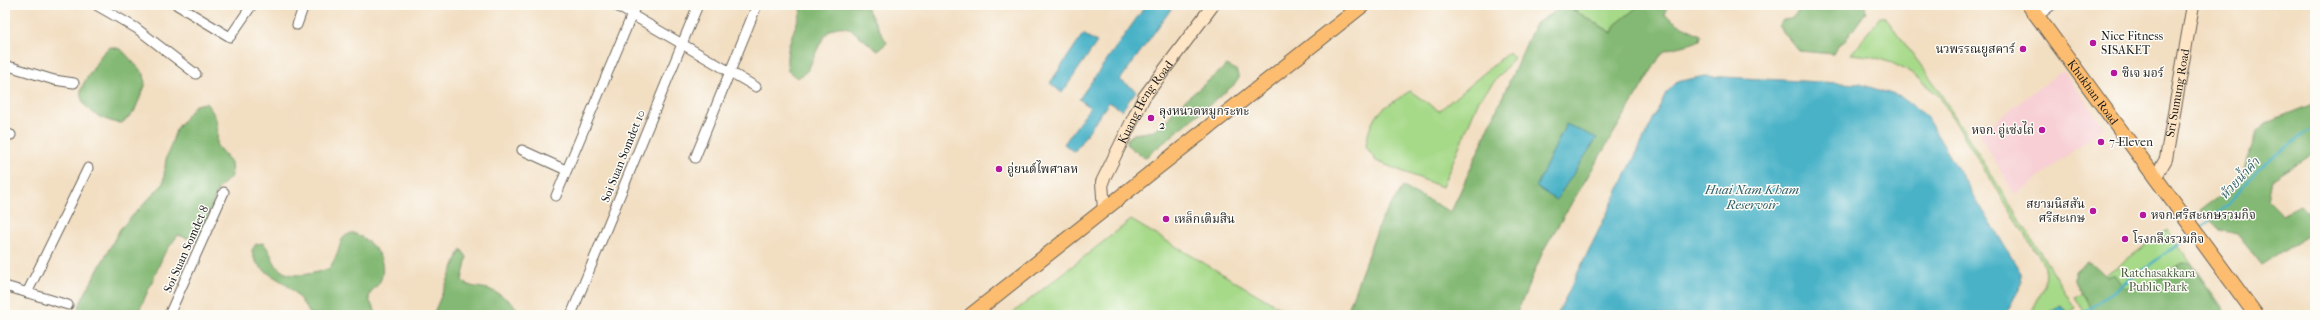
<svg xmlns="http://www.w3.org/2000/svg" width="2320" height="320" viewBox="0 0 2320 320" font-family="'IM FELL French Canon','Noto Serif Thai',serif">
<rect width="100%" height="100%" fill="#fdfcf7"/>
<filter id="ink" filterUnits="userSpaceOnUse"><feTurbulence type="fractalNoise" baseFrequency=".025" numOctaves="2"/><feDisplacementMap in="SourceGraphic" scale="8" xChannelSelector="R" yChannelSelector="G"/><feConvolveMatrix kernelMatrix="1 2 1 2 8 2 1 2 1" color-interpolation-filters="sRGB"/></filter>
<filter id="wash" filterUnits="userSpaceOnUse"><feTurbulence type="fractalNoise" baseFrequency=".012" numOctaves="4" result="noise"/><feDisplacementMap in="SourceGraphic" scale="16" xChannelSelector="R" yChannelSelector="G"/><feGaussianBlur stdDeviation="0.9" result="paint"/><feColorMatrix in="noise" values="0 0 0 0 0 0 0 0 0 0 0 0 0 0 0 0 0 1.4 0 .05"/><feComposite in="paint" operator="in"/></filter>
<g filter="url(#wash)">
<rect width="100%" height="100%" fill="#f2dec1"/>
<path fill="#f7cfd4" d="M2063 70 2104 127 2015 196 1979 133Z"/>
<path fill="#a6d988" stroke="#617a52" d="M1565 5H1640L1615 25 1613 33Z
M1880 17H1885L1934 83 2075 308 2067 313 2061 305 2046 315H2030L2044 287 2045 267 1939 96 1910 72 1892 63 1870 56 1851 54Z
M1509 52 1514 58 1479 100 1442 187 1376 161 1366 146C1371 111 1383 109 1410 91L1439 111Z
M1131 220 1292 315H1010Z
M2167 230 2228 315H2086L2075 297Z"/>
<path fill="#84b974" stroke="#506a48" d="M803 5H865L887 43 878 50C868 45 857 32 848 28 823 19 816 58 807 71 805 74 800 76 797 78L788 71C783 47 797 27 803 5Z
M1565 5 1612 33 1615 25 1640 5H1668L1664 14 1678 24 1701 35 1700 40C1687 47 1674 45 1662 53L1544 249 1516 315H1346L1380 222 1403 187 1451 212 1535 24Z
M1804 5H1827L1829 7 1833 5H1865L1866 12 1845 41 1838 45 1833 54 1799 51 1778 26 1783 20 1791 19Z
M110 47 121 49 144 74 145 86 134 112 122 123C107 123 77 109 81 90 83 83 89 75 93 69 98 60 102 52 110 47Z
M1227 65 1236 70 1239 78 1235 84 1146 157 1140 155 1126 144 1127 139 1134 134 1154 131 1167 120 1176 108Z
M206 103C219 119 218 125 217 146L231 162 232 176 218 189 199 242 178 235 164 254 140 309V315H76L81 301 120 229 163 184 166 159 176 130 195 105Z
M2315 103V152L2272 179 2268 200 2283 215 2300 206 2313 217 2315 231 2262 265 2237 234 2220 230 2200 210 2242 180 2256 132 2265 123Z
M353 233C371 240 388 258 381 279 378 287 370 290 369 298 369 303 376 309 376 315H311C304 306 299 295 290 288 276 275 254 271 252 250L256 244 263 243C270 250 271 257 276 265 287 282 313 273 329 269 332 264 335 259 337 254 342 243 339 236 353 233Z
M461 249 467 257 462 280C469 289 480 286 491 290 504 296 514 304 523 315H433Z
M2087 262 2092 263 2107 277 2115 274 2125 288C2139 286 2154 283 2166 275 2174 269 2179 260 2190 264L2226 315H2141L2135 310H2130L2123 315H2095L2075 281V272Z"/>
<path fill="#49b2c7" stroke="#326772" d="M1146 5H1174L1120 80 1136 91 1122 110 1109 102 1074 152 1064 144 1090 107 1079 99Z
M1083 34 1097 42 1062 93 1050 83Z
M1704 76 1860 84 1901 97 1925 115 2021 273 2022 284 2005 315H1557L1666 93 1677 82Z
M1566 124 1597 138 1556 200 1536 187Z
M2061 305 2068 315H2046Z"/>
<g fill="none" stroke-linecap="round" stroke-linejoin="round">
<path stroke="#49b2c7" stroke-width="2.5" d="M2199 229 2227 206 2258 169 2315 126
M2081 315 2192 234"/>
</g>
</g>
<g filter="url(#ink)">
<g fill="none" stroke-linecap="round" stroke-linejoin="round">
<g stroke="#676056" stroke-width="11">
<path id="street" d="M96 5 136 28 196 74
M177 5 230 37 252 5
M615 5 756 87
M2038 16 2052 5
M297 25 304 5
M5 65 54 80 74 83
M5 133 11 135
M522 150 566 170
M695 158 757 5
M556 196 636 5
M5 286 68 305
M27 293 88 168
M169 315 224 192
M571 315 698 5"/>
</g>
<g stroke="#676056" stroke-width="14">
<g id="secondary">
<path id="s1" d="M2155 178 2166 159 2193 5"/>
<path id="s2" d="M1104 211 1102 182 1144 97 1213 5"/>
</g>
</g>
<g stroke="#676056" stroke-width="16">
<g id="primary">
<path id="s3" d="M2029 5 2256 315"/>
<path d="M971 315 1363 5"/>
</g>
</g>
<use href="#street" stroke="#fff" stroke-width="9"/>
<use href="#secondary" stroke="#fee5c5" stroke-width="12"/>
<use href="#primary" stroke="#fcbd6f" stroke-width="14"/>
</g>
</g>
<g fill="#b5179e" stroke="#fdfcf7" stroke-width="1.5">
<circle cx="2093" cy="43" r="4"/>
<circle cx="2023" cy="49" r="4"/>
<circle cx="2114" cy="73" r="4"/>
<circle cx="1151" cy="118" r="4"/>
<circle cx="2042" cy="130" r="4"/>
<circle cx="2101" cy="142" r="4"/>
<circle cx="999" cy="169" r="4"/>
<circle cx="2093" cy="211" r="4"/>
<circle cx="2143" cy="215" r="4"/>
<circle cx="1166" cy="219" r="4"/>
<circle cx="2125" cy="239" r="4"/>
</g>
<g text-anchor="middle" stroke-width="3" stroke-linejoin="round" paint-order="stroke">
<g font-size="12" fill="#1c1c1c" stroke="#fdfcf7" text-anchor="start">
<text x="2101" y="40">Nice Fitness<tspan x="2101" dy="14">SISAKET</tspan></text>
<text x="2015" y="53" text-anchor="end">นวพรรณยูสคาร์</text>
<text x="2122" y="77">ซีเจ มอร์</text>
<text x="1159" y="115">ลุงหนวดหมูกระทะ<tspan x="1159" dy="14">2</tspan></text>
<text x="2034" y="134" text-anchor="end">หจก. อู่เซ่งไถ่</text>
<text x="2109" y="146">7-Eleven</text>
<text x="1007" y="173">อู่ยนต์ไพศาลห</text>
<text x="2085" y="208" text-anchor="end">สยามนิสสัน<tspan x="2085" dy="14">ศรีสะเกษ</tspan></text>
<text x="2151" y="219">หจก.ศรีสะเกษรวมกิจ</text>
<text x="1174" y="223">เหล็กเติมสิน</text>
<text x="2133" y="243">โรงกลึงรวมกิจ</text>
</g>
<g font-size="12" fill="#1c1c1c" stroke="#fdfcf7">
<text dy="4" stroke="none"><textPath href="#s3" startOffset="108">Khukhan Road</textPath></text>
<text dy="4" stroke="none"><textPath href="#s1" startOffset="89">Sri Sumung Road</textPath></text>
<text dy="4" stroke="none"><textPath href="#s2" startOffset="120">Kuang Heng Road</textPath></text>
<text transform="translate(623 156) rotate(-68)" y="4">Soi Suan Somdet 10</text>
<text transform="translate(186 249) rotate(-66)" y="4">Soi Suan Somdet 8</text>
</g>
<g font-size="12" fill="#4c5e42" stroke="#fdfcf7">
<text x="2158" y="277">Ratchasakkara<tspan x="2158" dy="14">Public Park</tspan></text>
</g>
<g font-size="13" font-style="italic" fill="#306069" stroke="#fdfcf7">
<text transform="translate(2239 178) rotate(-47)" y="5">ห้วยน้ำคำ</text>
<text x="1752" y="194">Huai Nam Kham<tspan x="1752" dy="15">Reservoir</tspan></text>
</g>
</g>
<rect width="2320" height="320" fill="none" stroke="#fdfcf7" stroke-width="20"/>
</svg>
